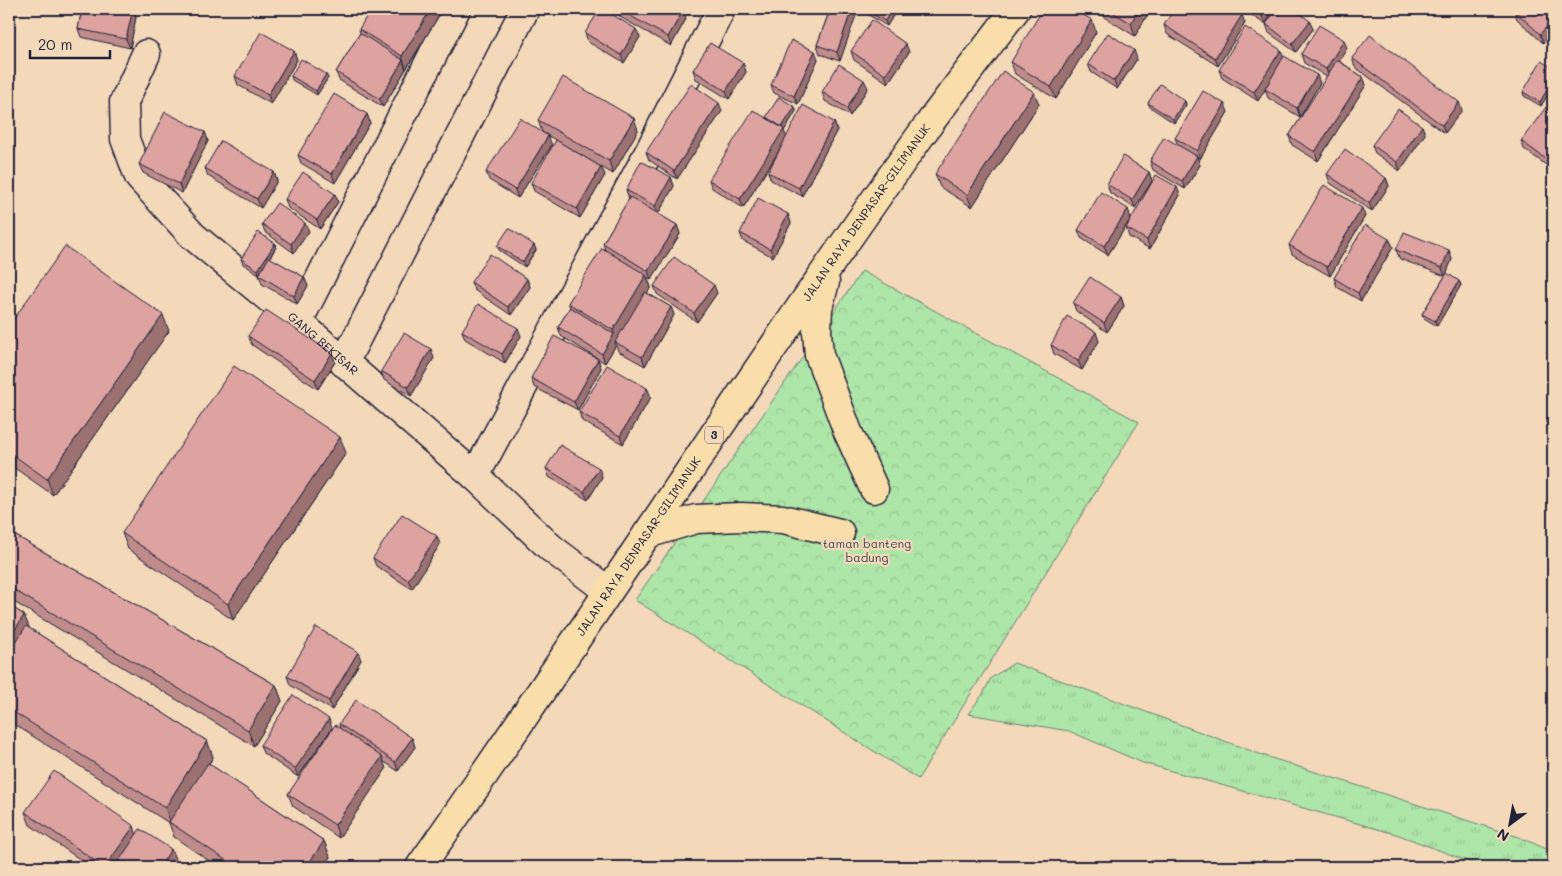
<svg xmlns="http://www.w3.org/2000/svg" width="1562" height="876" viewBox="0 0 1562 876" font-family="Mali,sans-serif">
<defs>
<pattern id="grass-tufts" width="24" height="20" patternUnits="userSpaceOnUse" patternTransform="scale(1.25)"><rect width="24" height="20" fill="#aee5a8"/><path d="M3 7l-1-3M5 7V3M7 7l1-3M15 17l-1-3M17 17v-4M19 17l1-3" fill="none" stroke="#95c492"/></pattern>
<pattern id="park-crowns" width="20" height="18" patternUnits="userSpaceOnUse" patternTransform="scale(1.25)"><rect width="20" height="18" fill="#aee5a8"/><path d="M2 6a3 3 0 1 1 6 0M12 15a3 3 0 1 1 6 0" fill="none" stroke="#95c492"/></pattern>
</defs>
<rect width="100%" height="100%" fill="#f3d8ba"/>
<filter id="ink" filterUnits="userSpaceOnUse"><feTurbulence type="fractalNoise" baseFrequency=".02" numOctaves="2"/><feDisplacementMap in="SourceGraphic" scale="10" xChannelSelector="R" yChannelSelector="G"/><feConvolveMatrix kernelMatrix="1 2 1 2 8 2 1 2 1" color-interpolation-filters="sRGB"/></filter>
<g filter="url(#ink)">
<path fill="url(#grass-tufts)" stroke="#688472" d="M1014 663 1265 756 1519 837 1553 852V867H1483L1399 835 1143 763 1069 731 968 714 983 694 991 678Z"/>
<path fill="url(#park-crowns)" stroke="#688472" d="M862 271 1139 422 918 779 635 600Z"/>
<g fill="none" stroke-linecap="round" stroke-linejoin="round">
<g stroke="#22223b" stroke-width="31">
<g id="minor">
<path id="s1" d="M146 54 124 102 125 139 139 177 193 236 298 322 475 476 551 548 608 591"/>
<path d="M298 322 456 9"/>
<path d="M344 363 525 9"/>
<path d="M475 476 650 150 721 9"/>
</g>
</g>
<g stroke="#22223b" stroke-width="31">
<g id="highway">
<path d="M825 282 818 308 817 332 819 355 848 432 874 489"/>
<path d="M647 534 696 519 741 517 783 519 840 533"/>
<path id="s2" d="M420 867C589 627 747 378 918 139 950 95 983 52 1016 9"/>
</g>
</g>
<use href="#minor" stroke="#f3d8ba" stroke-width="28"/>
<use href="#highway" stroke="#f9ddab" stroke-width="28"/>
</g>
<path fill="#be8c8a" stroke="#22223b" d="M82 9H133L136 17 130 48 81 37 78 29Z
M443 9 383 107 339 80 336 72 360 33 359 29Z
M617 9H679L683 11 686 19 671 46 620 17Z
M817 9H857L840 61 820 54 817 45 828 15Z
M864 9H897L887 26 865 13Z
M1091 9H1151L1135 36Z
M1241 9H1275L1265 24Z
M1514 10 1553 11 1543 43 1517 19Z
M1245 23 1218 66 1167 34 1164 25Z
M1266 24 1313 29 1296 52 1269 33Z
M1096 32 1056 99 1015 74 1011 62Z
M585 33 640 37 624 63 588 42Z
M1347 48 1339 61 1363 77 1366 85 1318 161 1292 145 1289 136 1327 77 1304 63 1301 54Z
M294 51 297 60 271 104 238 85 235 76Z
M851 51 909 52 888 83 854 60Z
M1283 56 1320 83 1300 117 1268 98 1265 89 1258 101 1222 78 1219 70Z
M1352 58 1462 110 1445 133 1355 67Z
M818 59 798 104 774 93 771 85Z
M1137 59 1117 89 1091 72 1088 64Z
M743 63 746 72 729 99 696 79 693 70Z
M1553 68V86L1541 106 1524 96 1523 92Z
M291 76 328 78 317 95 292 80Z
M868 88 850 116 825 101 822 92Z
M1185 101 1186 105 1174 123 1150 107 1148 103Z
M1039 104 972 207 940 187 935 174Z
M795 107 796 111 784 131 786 137 834 122 837 130 802 196 771 180 768 172 782 146 743 208 712 188 709 180 767 119 766 117Z
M722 111 677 179 649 160 646 152Z
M1228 112 1200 159 1197 157 1200 165 1185 189 1153 170 1150 161 1178 145 1175 138Z
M1553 113V170L1524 149 1521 141Z
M367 114 370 123 335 183 301 163 298 155Z
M538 120 638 130 613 174 542 132Z
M1422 126 1425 134 1400 171 1375 153 1372 145Z
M205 132 208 141 182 193 143 173 139 164Z
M552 145 518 198 489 180 486 172Z
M601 167 605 175 580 218 534 191 531 183Z
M205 168 274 172 277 181 261 208 208 176Z
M1149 172 1152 181 1135 208 1110 193 1107 184Z
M1327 174 1386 178 1389 186 1372 211 1330 183Z
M671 177 674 186 658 214 677 225 680 234 651 280 647 277 651 287 647 293 671 307 674 315 645 366 618 351 616 345 605 363 561 336 558 327 570 307 568 303 605 250 603 243 629 199 626 190Z
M335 194 338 202 320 229 288 208 285 199Z
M1180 195 1150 249 1129 237 1126 228Z
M788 214 791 223 773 257 743 241 740 233Z
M1365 216 1330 276 1292 254 1289 245Z
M1131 218 1108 255 1081 238 1078 230Z
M262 224 309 231 294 253 265 232Z
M1389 239 1393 247 1361 301 1337 287 1334 278Z
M275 243 276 247 270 258 304 277 308 286 297 304 262 284 259 275V274L243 264 241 259Z
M534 245 536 250 525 267 499 250 497 246Z
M1396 250 1452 259 1446 274 1459 281 1461 285 1437 326 1424 318 1422 314 1445 276 1400 259Z
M527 279 530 287 511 315 474 290 471 282Z
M654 286 717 293 697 322 657 294Z
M1121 297 1124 306 1107 332 1076 311 1073 303Z
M9 326 169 331 53 495 9 464Z
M462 331 521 336 505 363 465 339Z
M248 336 332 353 335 362 318 389 252 345Z
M1099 341 1082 370 1054 354 1051 345Z
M434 358 411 396 384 380 381 371Z
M598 359 601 368 578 410 534 387 531 378Z
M647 388 651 397 623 444 582 421 579 412Z
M346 453 233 620 128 549 122 533Z
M546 468 602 477 588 500 549 477Z
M9 532 276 685 282 701 254 746 9 599Z
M440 544 412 589 376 566 373 558Z
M9 605 24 615 29 628 207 741 213 757 209 764 324 841 330 857 323 867H218L174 837 169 823 9 721Z
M361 660 332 710 290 685 287 676Z
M339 724 412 738 415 747 398 771 383 761 386 769 339 838 293 806 288 794 340 728Z
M332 728 298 777 263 753 260 745Z
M25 812 136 834 176 861 172 867H91L30 825Z"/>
<path fill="#9b7271" stroke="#22223b" d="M133 9 136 17 130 48 126 39Z
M431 9H443L406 69 402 56Z
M852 9H857L858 10 840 61 837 52Z
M892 9H897L887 26 885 21Z
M1139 9H1151L1135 36 1131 23Z
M1266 9H1275L1265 24 1262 16Z
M683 11 686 19 671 46 668 37Z
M1242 15 1245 23 1218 66 1215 58Z
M1092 20 1096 32 1056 99 1051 87Z
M1553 20V32L1543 43 1540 34Z
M1310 21 1313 29 1296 52 1292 44Z
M636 29 640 37 624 63 621 55Z
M1344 40 1347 48 1329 78 1326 69Z
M906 44 909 52 888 83 885 75Z
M1134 50 1137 59 1117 89 1114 81Z
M1281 50 1284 58 1258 101 1254 92Z
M294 51 297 60 271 104 268 95Z
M815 51 818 59 798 104 794 96Z
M403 60 406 69 383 107 380 99Z
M743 63 746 72 729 99 726 91Z
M326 74 328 78 317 95 316 91Z
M1317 75 1320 83 1300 117 1297 108Z
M1363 77 1366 85 1318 161 1315 152Z
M1553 79V86L1541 106 1540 102Z
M864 80 868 88 850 116 847 108Z
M1034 92 1039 104 972 207 967 195Z
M1185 101 1186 105 1174 123 1173 119Z
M1459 102 1462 110 1445 133 1442 125Z
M719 103 722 111 677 179 674 171Z
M1225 104 1228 112 1200 159 1197 151Z
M795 107 796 111 784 131 787 138 743 208 740 199 783 130 782 127Z
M367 114 370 123 335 183 332 174Z
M634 118 638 130 613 174 609 161Z
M834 122 837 130 802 196 799 188Z
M1422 126 1425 134 1400 171 1397 162Z
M205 132 208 141 182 193 179 184Z
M548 136 552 145 518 198 515 190Z
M1197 156 1200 165 1185 189 1182 181Z
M601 167 605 175 580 218 577 209Z
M274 172 277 181 261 208 257 199Z
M1149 172 1152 181 1135 208 1132 200Z
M671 177 674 186 658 214 655 206Z
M1386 178 1389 186 1372 211 1369 203Z
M1177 187 1180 195 1150 249 1147 240Z
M335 194 338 202 320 229 317 220Z
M1362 208 1365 216 1330 276 1327 267Z
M1128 209 1131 218 1108 255 1104 246Z
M788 214 791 223 773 257 770 249Z
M305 223 309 231 294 253 291 244Z
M677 225 680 234 651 280 648 271Z
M1389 239 1393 247 1361 301 1358 293Z
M275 243 276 247 259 274 258 270Z
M534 245 536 250 525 267 523 262Z
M1449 250 1452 259 1445 277 1442 268Z
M646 275 651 287 617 343 615 342 616 345 605 363 602 354 614 334 613 330Z
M304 277 308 286 297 304 294 296Z
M527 279 530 287 511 315 508 307Z
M1459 281 1461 285 1437 326 1435 321Z
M714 285 717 293 697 322 694 313Z
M1121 297 1124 306 1107 332 1104 323Z
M671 307 674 315 645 366 642 357Z
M163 315 169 331 53 495 47 479Z
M518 328 521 336 505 363 502 354Z
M1096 332 1099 341 1082 370 1078 361Z
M431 349 434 358 411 396 408 387Z
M332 353 335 362 318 389 315 380Z
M598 359 601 368 578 410 574 402Z
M647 388 651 397 623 444 620 436Z
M340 437 346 453 233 620 228 604Z
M599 468 602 477 588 500 584 492Z
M437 536 440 544 412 589 408 580Z
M24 615 29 627 9 659V640Z
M358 652 361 660 332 710 329 701Z
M276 685 282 701 254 746 248 730Z
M329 719 332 728 298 777 295 769Z
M412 738 415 747 398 771 395 762Z
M207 741 213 757 171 824 165 808Z
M382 757 386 769 339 838 335 825Z
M134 826 138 839 118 867H105Z
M324 841 330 857 323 867H306Z
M171 849 176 861 172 867H160Z"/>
<path fill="#dda3a1" stroke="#22223b" d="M82 9H133L126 39 78 29Z
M371 9H431L402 56 359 29Z
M600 9H603L636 29 621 55 585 33Z
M618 9H679L683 11 668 37Z
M828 9H852L837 52 817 45 830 10Z
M864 9H892L885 21Z
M1043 9H1073L1092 20 1051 87 1011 62Z
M1107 9H1139L1131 23Z
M1174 9H1232L1242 15 1215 58 1164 25Z
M1251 9H1266L1262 16Z
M1277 9H1294L1310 21 1292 44 1266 24Z
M1515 9H1551L1553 11V20L1540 34 1514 10Z
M872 20 906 44 885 75 851 51Z
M1319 25 1344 40 1326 69 1301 54Z
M1245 27 1281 50 1254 92 1219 70Z
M261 32 294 51 268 95 235 76Z
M360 33 403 60 380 99 336 72Z
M1108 33 1134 50 1114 81 1088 64Z
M1370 35 1459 102 1442 125 1352 58Z
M791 40 815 51 794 96 771 85Z
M710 43 743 63 726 91 693 70Z
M1284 56 1317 75 1297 108 1265 89Z
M301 59 326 74 316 91 291 76Z
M1337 60 1363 77 1315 152 1289 136Z
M1541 61 1553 68V79L1540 102 1523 92Z
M839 64 864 80 847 108 822 92Z
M1003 71 1034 92 967 195 935 174Z
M563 77 634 118 609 161 538 120Z
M691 84 719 103 674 171 646 152Z
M1160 84 1185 101 1173 119 1148 103Z
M1203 91 1225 104 1197 151 1175 138Z
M334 94 367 114 332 174 298 155Z
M779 97 795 107 782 127 766 117Z
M803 105 834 122 799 188 768 172Z
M1546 107 1553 113V164L1521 141Z
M1398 109 1422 126 1397 162 1372 145Z
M753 110 784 129 740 199 709 180Z
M165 112 205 132 179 184 139 164Z
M520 118 548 136 515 190 486 172Z
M1164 137 1197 156 1182 181 1150 161Z
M556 140 601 167 577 209 531 183Z
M221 141 274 172 257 199 205 168Z
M1345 149 1386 178 1369 203 1327 174Z
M1123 156 1149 172 1132 200 1107 184Z
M641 161 671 177 655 206 626 190Z
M303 172 335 194 317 220 285 199Z
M1156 175 1177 187 1147 240 1126 228Z
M1324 185 1362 208 1327 267 1289 245Z
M1101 192 1128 209 1104 246 1078 230Z
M630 197 677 225 648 271 603 243Z
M758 198 788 214 770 249 740 233Z
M277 203 305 223 291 244 262 224Z
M1365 225 1389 239 1358 293 1334 278Z
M509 228 534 245 523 262 497 246Z
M258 232 275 243 258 270 241 259Z
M1404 232 1449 250 1442 268 1396 250Z
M65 246 163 315 47 479 9 452V326Z
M602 248 646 275 613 330 568 303Z
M490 254 527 279 508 307 471 282Z
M269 257 304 277 294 296 259 275Z
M674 257 714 285 694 313 654 286Z
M1447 273 1459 281 1435 321 1422 314Z
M1090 277 1121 297 1104 323 1073 303Z
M645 292 671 307 642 357 615 342Z
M478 304 518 328 502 354 462 331Z
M570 307 614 334 602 354 558 327Z
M266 310 332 353 315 380 248 336Z
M1067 316 1096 332 1078 361 1051 345Z
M404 333 431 349 408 387 381 371Z
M554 336 598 359 574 402 531 378Z
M607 365 647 388 620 436 579 412Z
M234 366 340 437 228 604 122 533Z
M560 445 599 468 584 492 546 468Z
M402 514 437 536 408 580 373 558Z
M9 532 276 685 248 730 9 587Z
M9 605 24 615 9 640Z
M26 626 207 741 165 808 9 709V653Z
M316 627 358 652 329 701 287 676Z
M293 695 329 719 295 769 260 745Z
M356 700 412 738 395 762 339 724Z
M335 725 382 757 335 825 288 794Z
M208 763 324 841 306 867H236L169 822Z
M54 771 134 826 105 867H104L25 812Z
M140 829 171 849 160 867H115Z
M182 864 187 867H180Z"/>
</g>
<g text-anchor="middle" stroke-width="4.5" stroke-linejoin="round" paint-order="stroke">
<rect fill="#f3d8ba" stroke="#615961" stroke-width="1" x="705" y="426.5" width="18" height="17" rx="4"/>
<g font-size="11" font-weight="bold" fill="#22223b">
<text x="714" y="439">3</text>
</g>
<g font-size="12" fill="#22223b" stroke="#f3d8ba">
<text dy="4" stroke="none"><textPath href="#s2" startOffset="792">JALAN RAYA DENPASAR-GILIMANUK</textPath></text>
<text dy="4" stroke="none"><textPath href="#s1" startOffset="379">GANG BEKISAR</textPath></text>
<text dy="4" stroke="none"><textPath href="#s2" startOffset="388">JALAN RAYA DENPASAR-GILIMANUK</textPath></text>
</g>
<g font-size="12" fill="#3e4951" stroke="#f3d8ba">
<text x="867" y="548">taman banteng<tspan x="867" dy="14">badung</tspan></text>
</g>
</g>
<rect width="1562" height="876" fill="none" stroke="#f3d8ba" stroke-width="30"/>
<rect x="15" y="15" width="1532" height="846" fill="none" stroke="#22223b" stroke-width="2" filter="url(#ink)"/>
<g transform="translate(1510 824) rotate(212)" stroke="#f3d8ba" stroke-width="4" paint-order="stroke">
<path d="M0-4L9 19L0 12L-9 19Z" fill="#22223b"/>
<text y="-8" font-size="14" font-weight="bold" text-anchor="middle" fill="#22223b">N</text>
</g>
<path d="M30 50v8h80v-8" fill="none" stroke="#22223b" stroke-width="2.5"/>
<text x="38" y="50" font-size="15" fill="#22223b" stroke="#f3d8ba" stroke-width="4" paint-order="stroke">20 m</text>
</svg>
